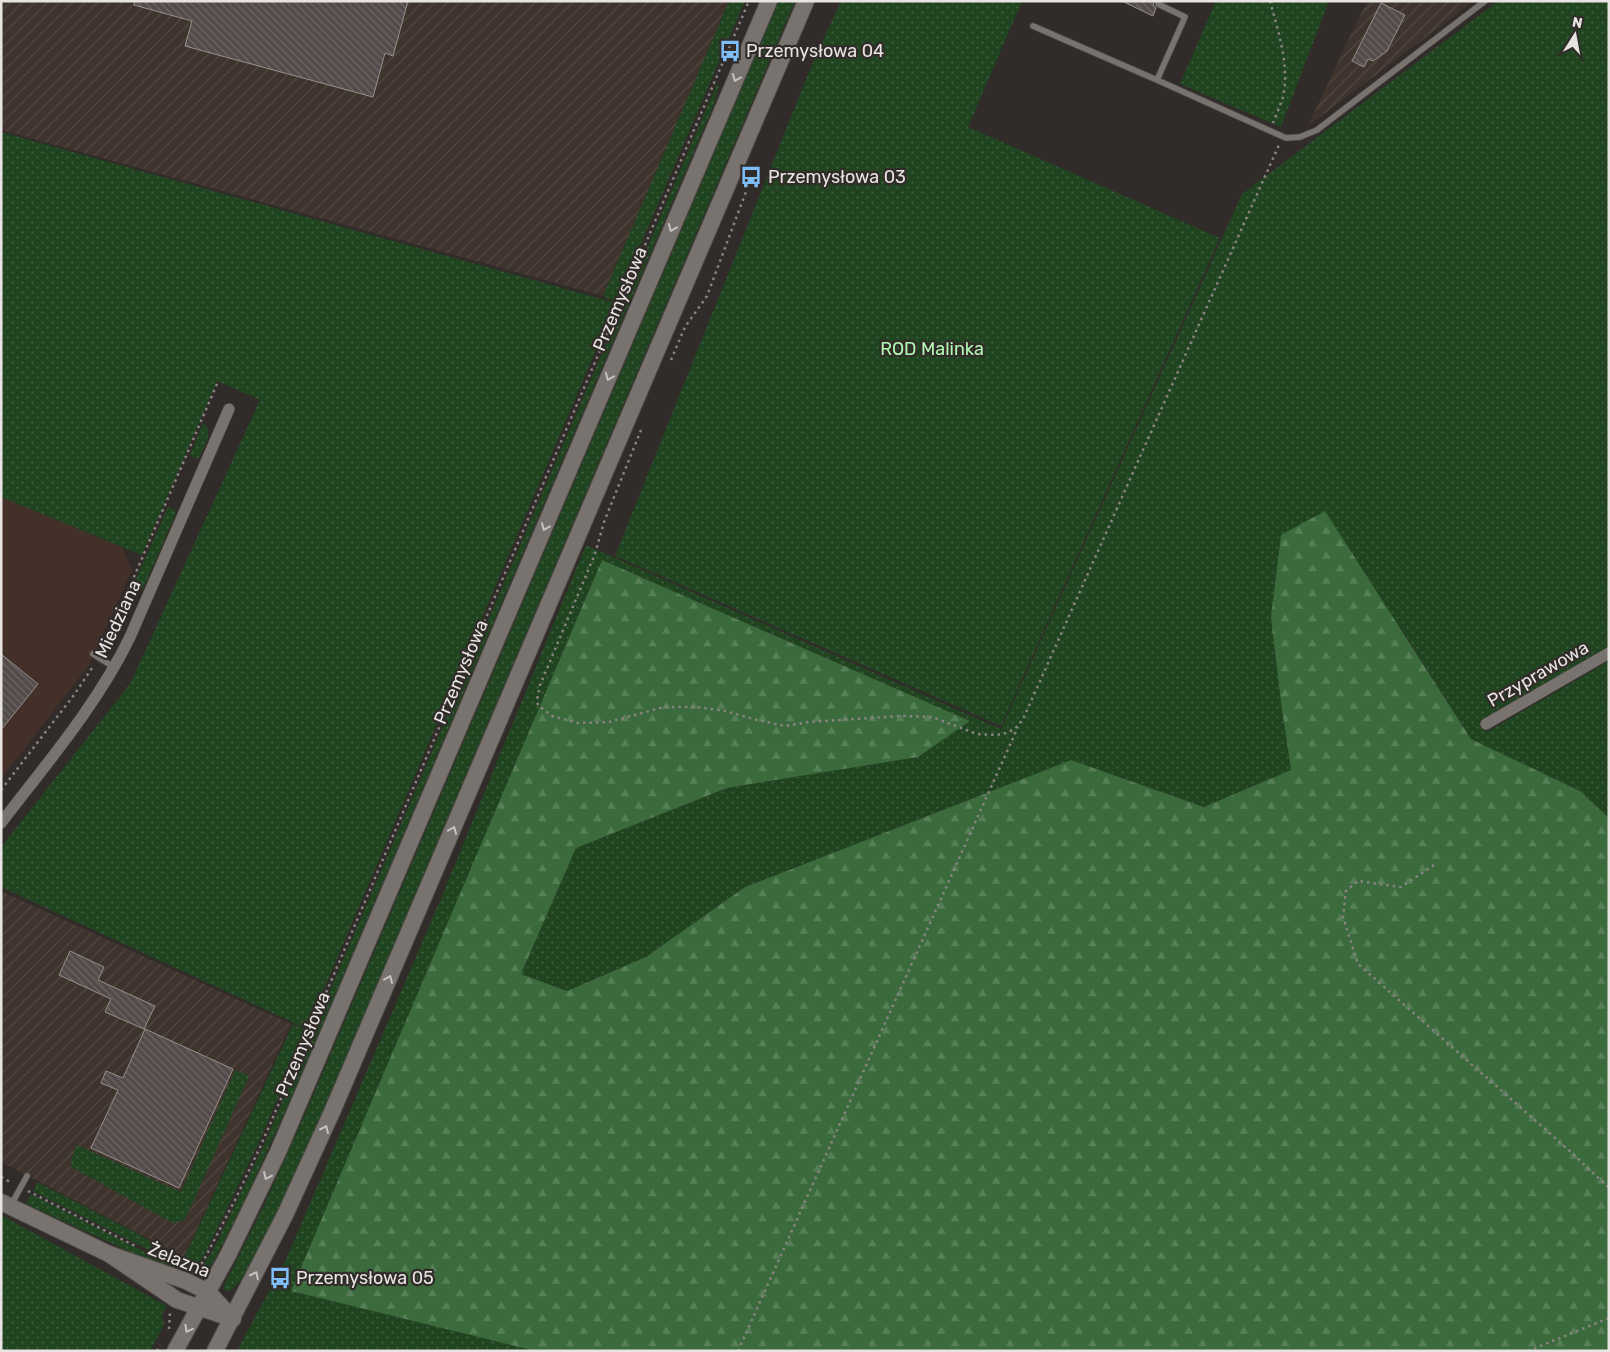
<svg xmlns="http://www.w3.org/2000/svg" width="1610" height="1352" viewBox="0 0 1610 1352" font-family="Rubik,sans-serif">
<defs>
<pattern id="industrial-furrows" width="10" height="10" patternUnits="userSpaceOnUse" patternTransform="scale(1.25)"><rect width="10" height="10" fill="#3f342d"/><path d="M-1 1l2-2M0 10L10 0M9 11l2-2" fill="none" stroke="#524841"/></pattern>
<pattern id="grass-dots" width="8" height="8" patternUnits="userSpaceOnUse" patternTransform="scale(1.25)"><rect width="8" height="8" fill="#204420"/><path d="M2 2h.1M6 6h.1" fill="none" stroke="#405f40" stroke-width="1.8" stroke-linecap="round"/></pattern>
<pattern id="forest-firs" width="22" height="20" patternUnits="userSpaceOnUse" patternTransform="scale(1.25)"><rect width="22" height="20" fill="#3b6a3c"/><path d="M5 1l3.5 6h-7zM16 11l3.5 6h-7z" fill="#577f58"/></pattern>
<pattern id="building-back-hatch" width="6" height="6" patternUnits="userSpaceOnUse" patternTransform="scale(1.25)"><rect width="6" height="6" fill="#524b49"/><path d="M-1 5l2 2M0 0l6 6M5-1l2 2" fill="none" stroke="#6b6563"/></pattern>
</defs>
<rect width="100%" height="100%" fill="#312c29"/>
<path fill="#433029" d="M1 497 122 547 132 570 89 665 1 779Z"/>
<path fill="url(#industrial-furrows)" d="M1 1H729L603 296 1 130Z
M1368 1H1474L1308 126 1357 21Z
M1 891 291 1024 184 1257 1 1162Z"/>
<path fill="url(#grass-dots)" d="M729 1H745L616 302 603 296Z
M779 1H795L323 1111 280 1207 245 1276 232 1290 225 1291 224 1286 266 1201 309 1105Z
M841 1H1022L968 127 1220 238 1001 726 615 556 813 62Z
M1216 1H1329L1281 127 1180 84Z
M1498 1H1609V647L1479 721 1487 732 1609 661V818L1580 791 1471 739 1399 625 1281 703 1291 770 1204 807 1071 760 745 887 646 957 567 991 521 974 576 848 727 788 918 757 970 721 602 560 292 1291 535 1351H237L287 1257 439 903 586 545 1001 729 1242 194Z
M717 84 719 85 714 104 292 1096 245 1200 215 1259 209 1267 192 1274V1273L201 1267 212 1252 264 1145Z
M1 132 616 303 307 1029 1 887V847L130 684 260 400 217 381 142 555 1 497Z
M203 423C215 432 204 446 199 458H197L190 455Z
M168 507 174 510 176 513 143 589 141 590 133 586Z
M293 1024 307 1030 259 1142 205 1254 198 1263 186 1269 33 1191 37 1182 184 1258Z
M235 1070 249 1076 185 1220 173 1223 71 1167V1159L77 1145 181 1192Z
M31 1194 182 1271 176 1273 26 1204Z
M1 1215 167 1306 162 1314 164 1325 150 1351H1Z"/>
<path fill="url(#forest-firs)" d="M1325 511 1471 739 1580 791 1609 818V1351H535L291 1291 602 560 970 721 918 757 727 788 576 848 521 974 567 991 646 957 745 887 1071 760 1204 807 1291 770 1281 703 1271 617 1281 535Z"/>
<path fill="url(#building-back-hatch)" stroke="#97908d" d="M135 1H408L393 56 385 53 373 97 185 46 192 21 134 5Z
M1122 1H1154L1153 5 1156 8 1153 16Z
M1381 3 1405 15 1387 51 1373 61 1368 59 1364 67 1352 61Z
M1 654 38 684 1 730Z
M70 951 104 967 98 980 155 1006 144 1029 105 1012 111 999 59 975Z
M145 1029 233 1069 179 1188 91 1148 118 1090 101 1083 106 1071 123 1078Z"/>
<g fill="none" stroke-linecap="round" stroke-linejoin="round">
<g stroke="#4f4a47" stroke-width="7">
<path id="lane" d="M1033 26 1157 80 1286 138 1300 137 1317 130 1485 1
M1157 80 1185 17 1158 4
M93 654 115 668
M11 1205 27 1176"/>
</g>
<g stroke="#4f4a47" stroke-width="12">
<path id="street" d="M1486 724 1609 653
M1 823C47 763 97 705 130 637L229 409"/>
</g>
<g stroke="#4f4a47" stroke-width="18">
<path id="secondary" d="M1 1202 109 1254
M109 1254 186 1281 208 1292 233 1319 177 1300Z
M175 1351 228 1255 278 1152 769 1
M215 1351 285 1215 332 1112 806 1"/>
</g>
<path stroke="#898482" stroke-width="2.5" stroke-dasharray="2.5 4" stroke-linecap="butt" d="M1270 1C1278 31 1290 66 1283 97 1280 106 1276 115 1273 123
M671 360 685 327 707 296 747 189
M641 430 604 522 595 554 540 685 537 700 538 705 552 716 578 723 609 722 664 707H697L725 711 757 720 785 726 809 722 902 716 932 717 977 734 996 735 1007 733 1018 726 1024 717 1279 145
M103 649 217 384
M1 790 74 695 94 665
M1434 865 1401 887 1358 881 1346 891 1343 917 1358 964 1572 1153 1609 1188
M1 1177 12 1183
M28 1191 137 1247
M196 1268 202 1263 206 1256 237 1196 262 1143 749 1
M169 1329 170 1312
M157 1351 160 1345
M738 1351 1018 727
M1528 1351 1609 1318"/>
<use href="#lane" stroke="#79736f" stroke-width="5.5"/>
<use href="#street" stroke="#79736f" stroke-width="11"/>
<use href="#secondary" stroke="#79736f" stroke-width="16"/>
</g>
<defs><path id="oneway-chevron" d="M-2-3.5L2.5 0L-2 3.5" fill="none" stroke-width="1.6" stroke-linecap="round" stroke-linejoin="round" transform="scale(1.25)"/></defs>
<g stroke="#c7c2c0">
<use href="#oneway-chevron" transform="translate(736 78) rotate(113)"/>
<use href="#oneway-chevron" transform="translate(672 228) rotate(113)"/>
<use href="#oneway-chevron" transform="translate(609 377) rotate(113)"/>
<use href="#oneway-chevron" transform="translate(545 527) rotate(113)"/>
<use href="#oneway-chevron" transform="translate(453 830) rotate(-67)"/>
<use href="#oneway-chevron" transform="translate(389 979) rotate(-67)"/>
<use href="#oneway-chevron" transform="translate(325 1129) rotate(-66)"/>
<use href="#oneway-chevron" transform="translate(267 1176) rotate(115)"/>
<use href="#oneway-chevron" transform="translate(255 1275) rotate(-63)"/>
<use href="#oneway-chevron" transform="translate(188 1329) rotate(119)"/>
</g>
<defs>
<g id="bus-bare" transform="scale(1.725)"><path d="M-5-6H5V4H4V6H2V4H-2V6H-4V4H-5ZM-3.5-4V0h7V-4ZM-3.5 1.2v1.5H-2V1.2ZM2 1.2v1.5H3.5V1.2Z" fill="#7fbdf9" stroke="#312c29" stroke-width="2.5" paint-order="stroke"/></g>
</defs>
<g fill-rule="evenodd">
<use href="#bus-bare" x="730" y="51"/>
<use href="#bus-bare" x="751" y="177"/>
<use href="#bus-bare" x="280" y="1278"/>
</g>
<g text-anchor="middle" stroke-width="4.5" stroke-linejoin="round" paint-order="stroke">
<g font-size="18" fill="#e8e4e2" stroke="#312c29" text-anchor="start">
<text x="746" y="57">Przemysłowa 04</text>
<text x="768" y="183">Przemysłowa 03</text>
<text x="296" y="1284">Przemysłowa 05</text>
</g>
<g font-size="18" fill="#e8e4e2" stroke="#312c29">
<text transform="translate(620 299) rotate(-67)" y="6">Przemysłowa</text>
<text transform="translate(118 619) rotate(-65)" y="6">Miedziana</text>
<text transform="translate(461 672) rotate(-67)" y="6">Przemysłowa</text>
<text transform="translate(1538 674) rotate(-30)" y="6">Przyprawowa</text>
<text transform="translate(303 1044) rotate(-67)" y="6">Przemysłowa</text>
<text transform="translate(179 1260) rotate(22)" y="6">Żelazna</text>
</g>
<g font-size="18" fill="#b1f8b0" stroke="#312c29">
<text x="932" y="355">ROD Malinka</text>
</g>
</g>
<rect width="1610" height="1352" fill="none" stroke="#e8e4e2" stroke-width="5"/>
<g transform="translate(1575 35) rotate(11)" stroke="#312c29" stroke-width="4" paint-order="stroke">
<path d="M0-4L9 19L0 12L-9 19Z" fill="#e8e4e2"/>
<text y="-8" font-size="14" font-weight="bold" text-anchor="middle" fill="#e8e4e2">N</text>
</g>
</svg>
